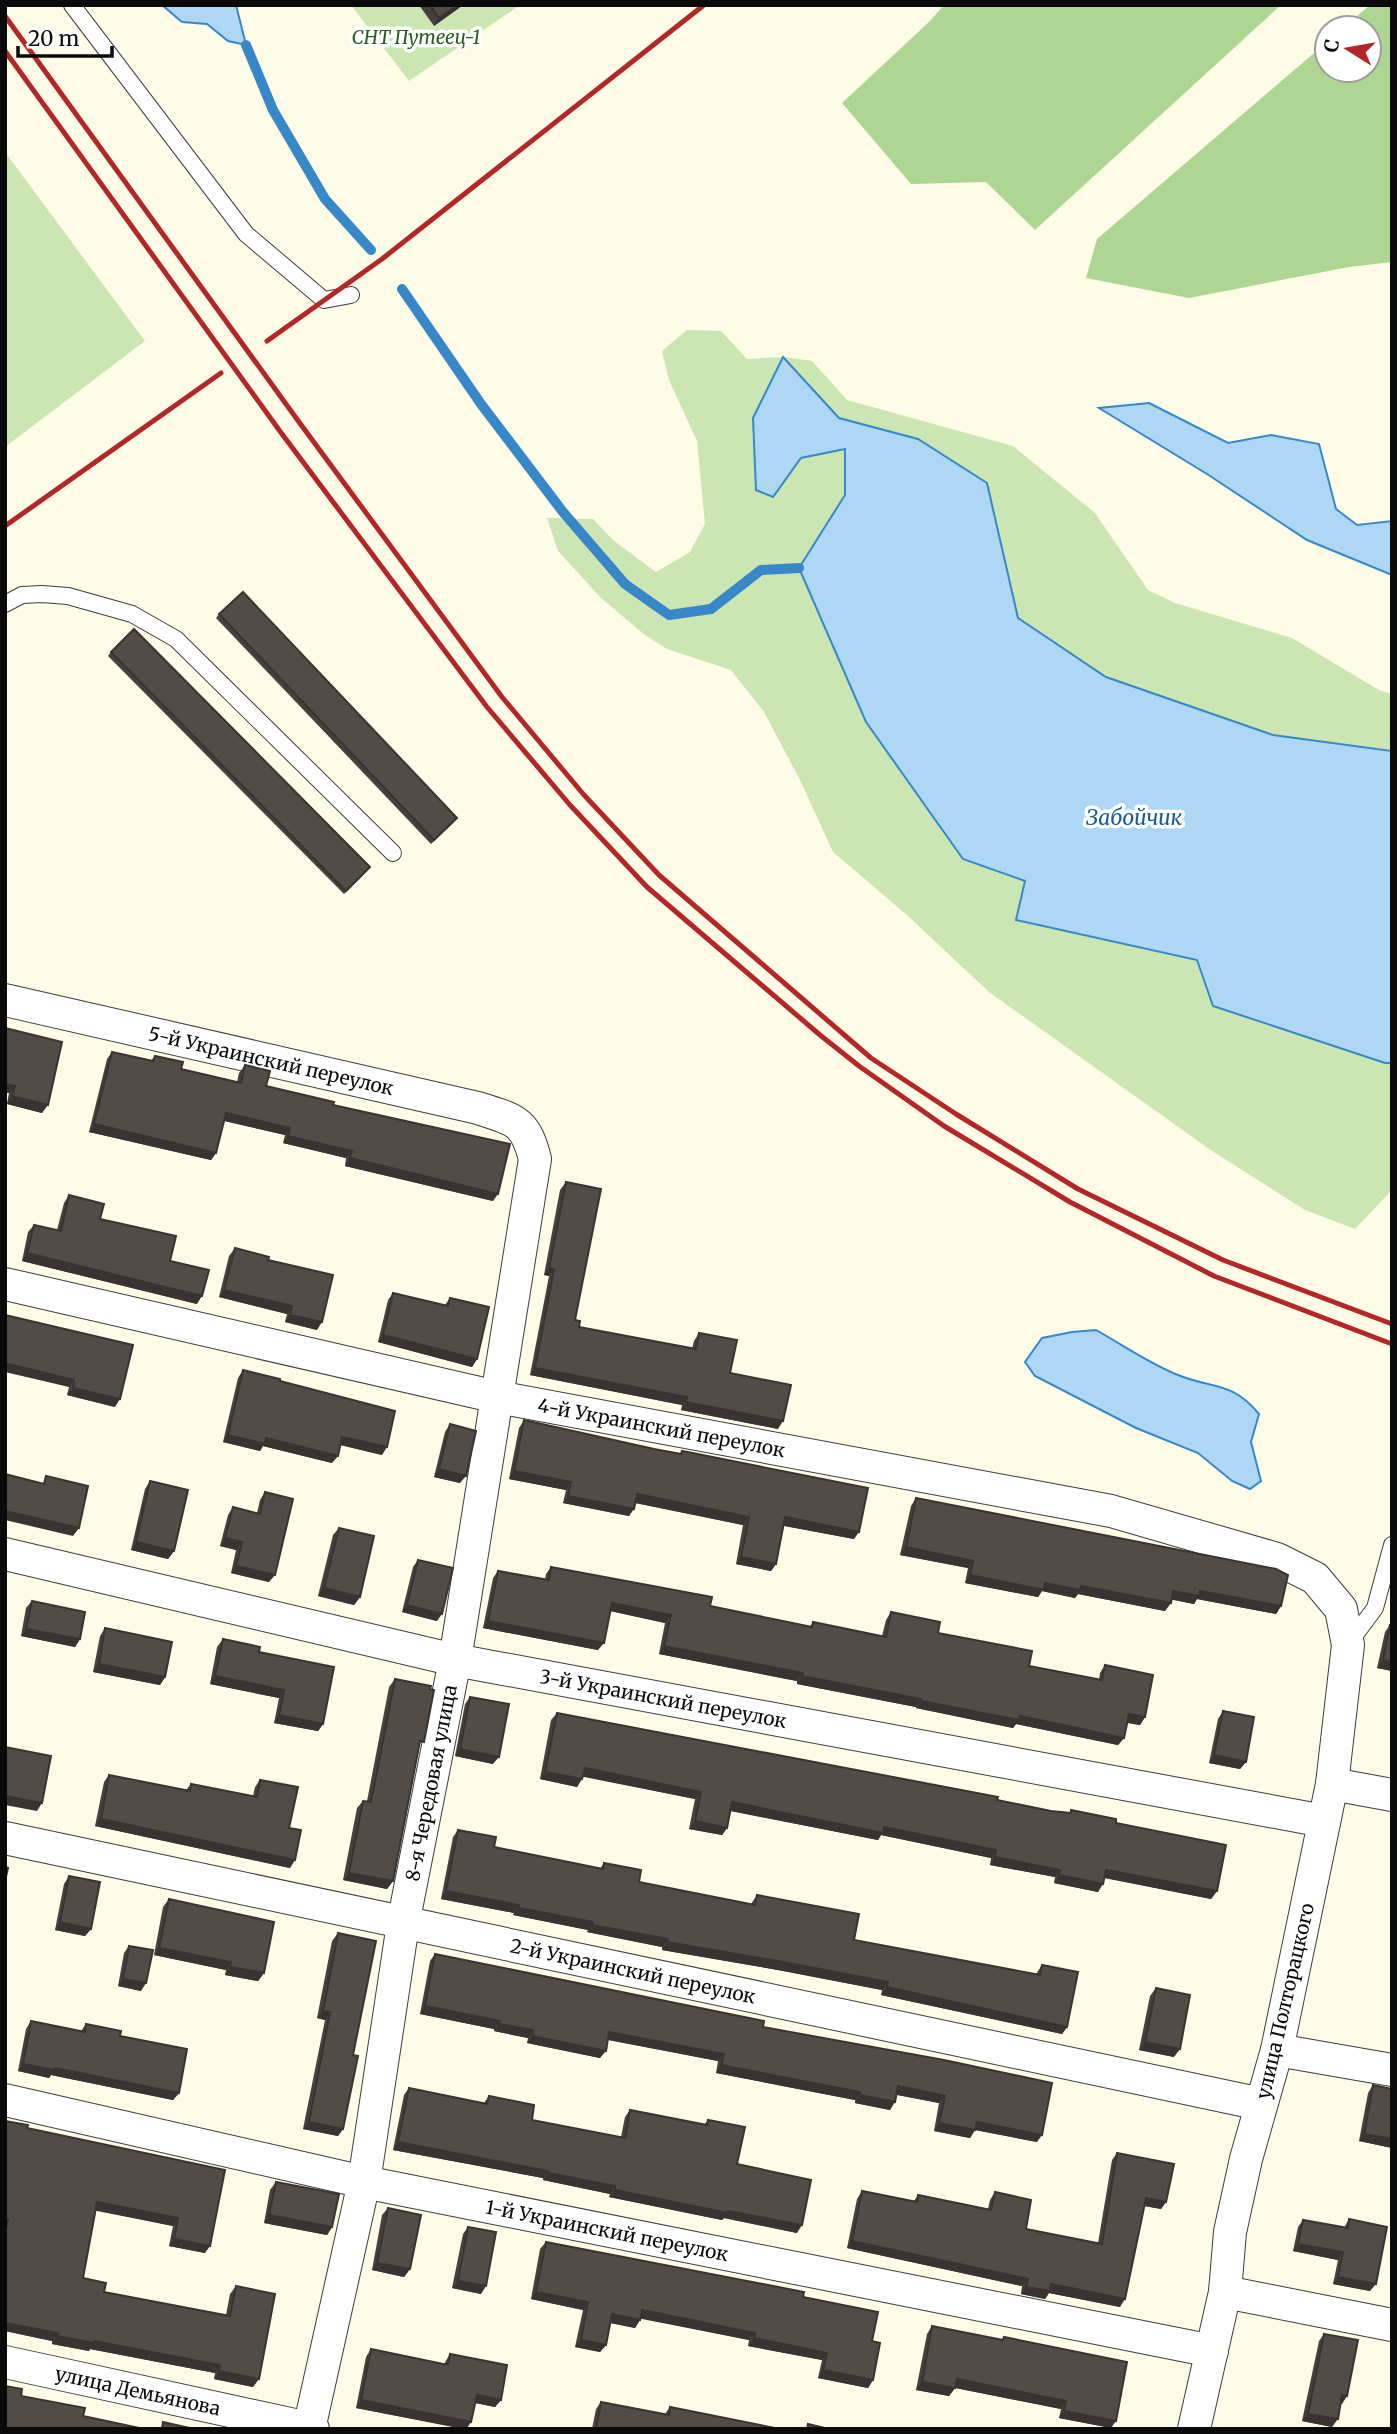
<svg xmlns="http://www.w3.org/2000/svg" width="1397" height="2434" viewBox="0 0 1397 2434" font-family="Merriweather,serif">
<rect width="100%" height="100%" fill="#fefbe7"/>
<path fill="#cbe6b3" d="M351 5H520L409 81Z
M5 152 145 341 5 447Z
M687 330 721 331 747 359 783 357 812 361 847 400 1013 446 1095 513 1148 590 1175 603 1292 638 1379 690 1392 694V1190L1355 1229 1305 1210 1212 1151 989 992 908 916 833 852 800 780 764 712 731 670 667 649 645 635 601 598 558 551 547 518 593 519 613 540 656 572 690 552 705 524 697 441 669 380 662 351Z"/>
<path fill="#aed693" d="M944 5H1281L1035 230 986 182 911 184 842 103 930 21Z
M1370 5H1392V262L1349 267 1189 298 1086 278 1097 239 1327 42V70H1369V28H1343Z"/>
<path fill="#add7f4" stroke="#3788c8" stroke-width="2" d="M162 5H236L246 45 228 41 207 24 182 22Z
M783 357 839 418 918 439 987 483 1018 618 1106 677 1273 735 1392 751V1063H1385L1213 1006 1197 960 1016 920 1025 881 963 859 866 722 799 568 845 495V449L801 458 773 497 756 490 753 418Z
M1149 403 1228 443 1271 435 1319 444 1336 509 1357 525 1392 521V575L1307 540 1207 474 1099 408Z
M1096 1330C1123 1345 1150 1364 1178 1375 1212 1389 1232 1381 1259 1414L1251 1442 1261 1481 1250 1489 1232 1481 1198 1453 1136 1428 1035 1376 1025 1362 1042 1338 1072 1332Z"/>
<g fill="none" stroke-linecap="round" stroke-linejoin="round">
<path stroke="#3788c8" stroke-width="10" d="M246 45 273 110 325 199 371 250
M402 289 481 404 563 512 625 584 669 615 711 609 761 570 799 568"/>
<g stroke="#3d3d3d" stroke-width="18">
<path id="lane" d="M72 5 246 234 324 300 351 295
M5 604 22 595 42 594 68 596 132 614 176 639 393 853
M1349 1643 1375 1608 1392 1545"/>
</g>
<g stroke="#3d3d3d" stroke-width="34">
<g id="street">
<path id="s1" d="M5 1000 478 1108C515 1120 525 1120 535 1159L455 1660 403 1924 364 2182 309 2429"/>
<path id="s2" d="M5 1284 497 1397 1111 1511 1277 1559 1315 1578 1341 1609 1348 1645 1332 1784 1277 2050 1246 2159 1230 2232 1225 2292 1194 2429"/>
<path id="s3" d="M5 1554 455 1660 1324 1821"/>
<path d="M1332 1784 1392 1795"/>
<path id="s4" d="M5 1838 1261 2104"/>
<path d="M1277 2050 1392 2070"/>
<path id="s5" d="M5 2100 364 2182 1212 2351"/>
<path d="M1225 2292 1392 2325"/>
<path id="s6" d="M5 2362 313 2429"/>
</g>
</g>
<use href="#lane" stroke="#fff" stroke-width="16"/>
<use href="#street" stroke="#fff" stroke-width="32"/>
<path stroke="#b42728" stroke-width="5" d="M5 16 299 422 502 697 584 795 659 875 871 1058 956 1114 1078 1189 1223 1260 1392 1324
M5 51 282 434 487 707 570 805 647 887 820 1035 859 1066 944 1126 1070 1202 1214 1276 1392 1344
M267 341 382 259 704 5
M5 526 221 373"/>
</g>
<path fill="#47403c" d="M419 5H463L434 26Z
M219 614 454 822 431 844 216 618Z
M111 652 370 867 367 871 344 894 108 656Z
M5 1028 42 1113 7 1104 9 1093H5Z
M112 1052 151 1061 155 1056 181 1069 237 1082 239 1073 245 1065 266 1086 333 1105 493 1201 345 1166 346 1158 283 1143 285 1135 224 1121 216 1153 211 1160 89 1132 107 1059Z
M566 1182 575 1320 579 1327 692 1349 694 1341 699 1333 730 1373 778 1429 681 1410 682 1405 530 1375 549 1276 544 1275 560 1190Z
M69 1195 100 1219 170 1261 197 1304 22 1261 28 1232 34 1225 57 1230 64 1203Z
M235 1248 268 1260 317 1330 285 1322 287 1314 219 1297 229 1256Z
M393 1293 445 1305 450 1298 477 1359 472 1367 378 1342 388 1300Z
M5 1315 115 1407 67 1395 69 1387Z
M243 1370 280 1381 382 1455 340 1445 332 1463 263 1446 260 1451 223 1442 238 1378Z
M524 1420 654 1449 680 1454 682 1451 854 1539 784 1526 776 1564 771 1571 736 1564 743 1525 635 1503 629 1516 563 1503 566 1490 509 1479 519 1428Z
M450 1424 460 1483 434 1477 445 1432Z
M150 1481 174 1551 168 1559 131 1550 145 1489Z
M265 1492 269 1582 231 1573 236 1550 220 1546 228 1515 233 1507 257 1513 260 1500Z
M916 1498 1281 1606 1276 1614 1197 1599 1194 1604 1171 1599 1165 1611 1078 1594 1075 1598 1042 1591 1038 1597 965 1583 968 1568 900 1555 911 1506Z
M339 1528 360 1597 354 1605 318 1596 333 1535Z
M418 1560 437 1621 402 1612 413 1567Z
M551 1567 710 1606 810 1627 813 1622 882 1636 886 1620 891 1612 938 1633 1029 1666 1099 1680 1100 1673 1105 1665 1145 1717 1140 1725 1127 1723 1124 1738 1118 1745 1016 1724 1013 1728 916 1708V1707L797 1684V1681L659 1654 665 1623 610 1611 598 1650 483 1628 493 1578 498 1571 545 1580 546 1574Z
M32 1601 80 1639 75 1647 21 1636 26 1608Z
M1390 1625 1392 1671 1377 1668 1385 1632Z
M105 1628 165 1677 160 1685 93 1672 100 1636Z
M223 1639 259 1652 323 1724 318 1731 274 1723 279 1698 210 1684 217 1647Z
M395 1679 419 1749 393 1881 387 1889 343 1880 357 1808 363 1801H367L389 1687Z
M470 1697 493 1764 455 1756 465 1704Z
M1223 1711 1246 1762 1240 1769 1209 1763 1218 1719Z
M557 1713 1051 1811 1069 1813 1071 1810 1116 1823 1217 1891 1211 1899 1104 1878 1098 1892 1054 1883 1055 1877 990 1865 991 1858 881 1835 878 1840 730 1811 727 1828 722 1835 689 1829 695 1799 583 1776 577 1787 540 1779 551 1720Z
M109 1775 186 1790 191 1784 253 1796 255 1787 260 1780 289 1828 290 1868 95 1826 104 1782Z
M458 1830 494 1847 600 1869 604 1863 639 1882 751 1904 757 1895 854 1940 1036 1974 1042 1965 1067 2027 1062 2034 881 1995 882 1990 778 1970 662 1950V1947L587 1932 588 1930 513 1915 514 1913 441 1899 453 1837Z
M69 1876 91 1929 85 1936 55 1930 64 1884Z
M169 1899 264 1973 258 1981 225 1975 226 1970 154 1955 163 1907Z
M338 1933 343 2129 338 2136 303 2129 325 2020 317 2018 332 1941Z
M129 1946 141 1991 118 1986 124 1953Z
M435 1954 763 2027 944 2060 1037 2142 975 2130 970 2138 934 2131 939 2103 897 2095 890 2110 855 2103V2100L716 2073 718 2061 608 2040 600 2058 527 2043 528 2038 494 2031V2029L420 2014 430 1961Z
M1156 1988 1174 2057 1139 2050 1150 1996Z
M31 2021 81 2031 86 2024 120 2036 179 2093 173 2100 51 2075 49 2078 18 2071 26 2029Z
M1373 2085 1392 2089V2148L1359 2141 1368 2093Z
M409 2088 484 2103 489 2096 532 2120 621 2137 625 2117 630 2110 704 2125 708 2120 737 2164 797 2233 724 2218 722 2220 609 2197 610 2194 543 2180V2178L393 2150 404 2095Z
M5 2121 27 2128 225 2170 205 2253 169 2246 173 2226 96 2210 83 2278 104 2292 226 2315 230 2294 236 2286 253 2387 214 2379 215 2373 90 2349 89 2351 52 2344V2341L5 2331Z
M1117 2153 1166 2202 1161 2209 1144 2206 1120 2307 1049 2293 1045 2299 1021 2294 1022 2286 847 2248 857 2199 862 2191 914 2201 918 2195 988 2209 990 2200 995 2192 1026 2229 1098 2243 1112 2160Z
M276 2182 332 2227 327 2235 264 2223 270 2190Z
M388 2208 410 2269 404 2277 372 2270 382 2215Z
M1349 2219 1370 2291 1333 2284 1338 2260 1293 2251 1298 2227 1303 2220 1344 2228Z
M468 2227 481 2294 452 2288 463 2234Z
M546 2242 803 2297 872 2341 873 2380 868 2388 818 2378 822 2360 748 2346 749 2340 641 2318 635 2328 610 2323 606 2345 600 2352 575 2347 583 2310 531 2299 540 2249Z
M932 2326 1002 2340 1004 2337 1111 2428 1059 2418 1061 2409 955 2388 949 2396 916 2390 927 2334Z
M1324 2334 1342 2404H1341L1332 2427 1302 2421 1319 2341Z
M371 2349 444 2364 450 2354 501 2400 495 2407 475 2403 471 2422 466 2429 356 2408 366 2357Z
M601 2402 665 2414 670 2407 780 2429H592L596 2409Z"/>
<path fill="#393431" d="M458 5H463L434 26 439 18Z
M5 1084 15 1086 9 1093H5Z
M12 1096 48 1105 42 1113 7 1104Z
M226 1113 290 1128 285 1135 221 1120Z
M94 1124 216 1153 211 1160 89 1132Z
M288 1136 352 1151 346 1158 283 1143Z
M350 1158 498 1194 493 1201 345 1166Z
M27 1253 202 1296 197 1304 22 1261Z
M549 1268 554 1269 549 1276 544 1275Z
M224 1290 292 1306 287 1314 219 1297Z
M290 1315 322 1322 317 1330 285 1322Z
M383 1335 477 1359 472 1367 378 1342Z
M5 1363 74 1380 69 1387 5 1372Z
M535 1368 687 1397 682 1405 530 1375Z
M73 1388 120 1399 115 1407 67 1395Z
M686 1402 783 1421 778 1429 681 1410Z
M228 1435 266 1438 338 1456 332 1463 263 1446 260 1451 223 1442Z
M342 1437 387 1447 382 1455 337 1444Z
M439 1469 466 1476 460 1483 434 1477Z
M514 1471 571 1482 566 1490 509 1479Z
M637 1494 749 1517 743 1525 631 1502Z
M568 1496 634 1509 629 1516 563 1503Z
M5 1511 79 1528 73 1536 5 1520Z
M785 1517 859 1532 854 1539 780 1525Z
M225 1538 242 1542 236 1550 220 1546Z
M136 1542 174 1551 168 1559 131 1550Z
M906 1547 973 1561 968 1568 900 1555Z
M741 1557 776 1564 771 1571 736 1564Z
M236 1566 275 1575 269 1582 231 1573Z
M970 1575 1081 1586 1171 1603 1165 1611 1078 1594 1075 1598 1042 1591 1038 1597 965 1583Z
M324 1588 360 1597 354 1605 318 1596Z
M1173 1591H1200L1281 1606 1276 1614 1197 1599 1194 1604 1168 1599Z
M612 1603 671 1615 665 1623 606 1610Z
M407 1605 442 1614 437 1621 402 1612Z
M488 1621 604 1643 598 1650 483 1628Z
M26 1629 80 1639 75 1647 21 1636Z
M664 1646 803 1673 797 1681 659 1654Z
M1383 1660 1392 1662V1671L1377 1668Z
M99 1664 165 1677 160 1685 93 1672Z
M215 1676 284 1690 279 1698 210 1684Z
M802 1676 921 1699 916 1707 797 1684Z
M921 1701 1020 1716 1124 1738 1118 1745 1016 1724 1013 1728 916 1708Z
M1129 1714 1145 1717 1140 1725 1124 1722Z
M279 1715 323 1724 318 1731 274 1723Z
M460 1749 499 1757 493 1764 455 1756Z
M1214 1755 1246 1762 1240 1769 1209 1763Z
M585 1768 701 1792 695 1799 579 1776Z
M545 1772 582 1779 577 1787 540 1779Z
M5 1796 42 1803 37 1811 5 1805Z
M732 1802 884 1827 996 1850 991 1858 881 1835 878 1840 727 1810Z
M101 1819 295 1860 290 1868 95 1826Z
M695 1821 727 1828 722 1835 689 1829Z
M995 1857 1060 1870 1055 1877 990 1865Z
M1106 1870 1217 1891 1211 1899 1101 1877Z
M349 1873 393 1881 387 1889 343 1880Z
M1059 1875 1103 1884 1098 1892 1054 1883Z
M446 1891 519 1905 514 1913 441 1899Z
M519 1908 593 1922 588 1930 513 1915Z
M60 1922 91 1929 85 1936 55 1930Z
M592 1925 668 1939 662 1947 587 1932Z
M667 1942 783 1962 888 1982 882 1990 778 1970 662 1950Z
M159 1948 231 1962 226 1970 154 1955Z
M230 1967 264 1973 258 1981 225 1975Z
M123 1979 146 1983 141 1991 118 1986Z
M887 1987 1067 2027 1062 2034 881 1995Z
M425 2006 500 2021 494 2029 420 2014Z
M323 2011 330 2012 325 2020 317 2018Z
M499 2024 533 2030 528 2038 494 2031Z
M609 2032 724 2054 718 2061 604 2039Z
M532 2036 606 2051 600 2058 527 2043Z
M1145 2042 1180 2049 1174 2057 1139 2050Z
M23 2064 55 2068 179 2093 173 2100 51 2075 49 2078 18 2071Z
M721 2065 860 2092 855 2100 716 2073Z
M898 2086 945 2096 939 2103 893 2094Z
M860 2095 895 2102 890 2110 855 2103Z
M309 2122 343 2129 338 2136 303 2129Z
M977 2122 1042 2135 1037 2142 975 2130 970 2138 934 2131 939 2123Z
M1364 2134 1392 2139V2148L1359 2141Z
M398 2142 548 2171 543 2178 393 2150Z
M548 2173 615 2186 610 2194 543 2180Z
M615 2190 728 2211 802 2225 797 2233 724 2218 722 2220 609 2197Z
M1146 2198 1166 2202 1161 2209 1140 2205Z
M97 2202 178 2218 173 2226 92 2210Z
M269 2215 332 2227 327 2235 264 2223Z
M174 2239 210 2246 205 2253 169 2246Z
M852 2241 1028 2279 1022 2286 847 2248Z
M1298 2244 1343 2252 1338 2260 1293 2251Z
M377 2263 410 2269 404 2277 372 2270Z
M1338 2277 1376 2284 1370 2291 1333 2284Z
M458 2281 486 2286 481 2294 452 2288Z
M1051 2284 1125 2299 1120 2307 1049 2293 1045 2299 1021 2294 1026 2287Z
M536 2292 588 2302 583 2310 531 2299Z
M642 2310 755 2333 749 2340 637 2318Z
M612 2314 640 2320 635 2328 606 2322Z
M5 2323 58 2333 52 2341 5 2331Z
M57 2336 94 2341 220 2365 215 2373 90 2349 89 2351 52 2344Z
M754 2338 827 2353 822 2360 748 2346Z
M581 2340 606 2345 600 2352 575 2347Z
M823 2370 873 2380 868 2388 818 2378Z
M219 2371 259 2379 253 2387 214 2379Z
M957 2379 1066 2401 1061 2409 951 2387Z
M922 2382 955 2388 949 2396 916 2390Z
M477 2395 501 2400 495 2407 471 2402Z
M1342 2395 1347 2396 1342 2404 1337 2403Z
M361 2400 471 2422 466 2429H463L356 2408Z
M1064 2411 1116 2421 1111 2428 1059 2418Z
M1308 2414 1338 2419 1332 2427 1302 2421Z"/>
<path fill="#524b46" stroke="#393431" stroke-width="2" d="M430 5H458L439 18Z
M243 592 457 818 434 840 219 614Z
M134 629 370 867 346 891 111 652Z
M5 1028 62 1042 48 1105 12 1096 15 1086 5 1084Z
M112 1052 153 1061 155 1056 183 1062 181 1069 241 1083 245 1065 270 1071 266 1086 334 1102 333 1105 510 1144 498 1194 350 1158 352 1151 288 1136 290 1128 226 1113 216 1153 94 1124Z
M566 1182 601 1189 575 1320 580 1321 579 1327 696 1349 699 1333 737 1340 730 1373 791 1385 783 1421 686 1402 687 1397 535 1368 554 1269 549 1268Z
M69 1195 104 1204 100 1219 176 1236 170 1261 209 1270 202 1296 27 1253 34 1225 61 1231Z
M235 1248 269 1257 268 1260 333 1275 322 1322 290 1315 292 1306 224 1290Z
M393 1293 448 1306 450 1298 489 1307 477 1359 383 1335Z
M5 1315 133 1345 120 1399 73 1388 74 1380 5 1363Z
M243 1370 280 1379V1381L395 1411 387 1447 342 1437 338 1456 266 1438 265 1444 228 1435Z
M524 1420 654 1449 681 1454 682 1451 868 1488 859 1532 785 1517 776 1564 741 1557 749 1517 637 1494 634 1509 568 1496 571 1482 514 1471Z
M450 1424 476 1431 466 1476 439 1469Z
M5 1474 44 1484 46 1476 88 1486 79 1528 5 1511Z
M150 1481 188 1490 174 1551 136 1542Z
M265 1492 293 1499 275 1575 236 1566 242 1542 225 1538 233 1507 260 1514Z
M916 1498 1276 1569 1288 1575 1281 1606 1200 1591 1199 1596 1173 1591 1171 1603 1081 1586 1080 1590 1045 1583 1044 1590 970 1575 973 1561 906 1547Z
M339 1528 374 1536 360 1597 324 1588Z
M418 1560 453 1568 442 1614 407 1605Z
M551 1567 712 1597 710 1606 812 1627 813 1622 886 1637 891 1612 940 1622 938 1633 1032 1651 1029 1666 1102 1680 1105 1665 1153 1675 1145 1717 1129 1714 1124 1738 1020 1716 1019 1720 921 1701V1699L802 1676 803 1673 664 1646 671 1615 612 1603 604 1643 488 1621 498 1571 549 1580Z
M32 1601 85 1612 80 1639 26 1629Z
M1390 1625H1392V1662L1383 1660Z
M105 1628 172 1642 165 1677 99 1664Z
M223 1639 260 1647 259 1652 334 1667 323 1724 279 1715 284 1690 215 1676Z
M395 1679 431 1686 430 1689 434 1690 424 1742 420 1741 393 1881 349 1873 363 1801 371 1802Z
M470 1697 509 1704 499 1757 460 1749Z
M1223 1711 1254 1717 1246 1762 1214 1755Z
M557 1713 998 1797 997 1800 1051 1811 1071 1813V1810L1116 1819V1823L1226 1845 1217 1891 1106 1870 1103 1884 1059 1875 1060 1870 995 1857 996 1850 884 1827 883 1833 732 1802 727 1828 695 1821 701 1792 585 1768 582 1779 545 1772Z
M5 1747 51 1756 42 1803 5 1796Z
M109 1775 190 1791 191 1784 257 1797 260 1780 298 1787 289 1828 301 1830 295 1860 101 1819Z
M458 1830 496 1837 494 1847 603 1869 604 1863 641 1870 639 1882 755 1905 757 1895 859 1914 854 1940 1040 1975 1042 1965 1078 1972 1067 2027 887 1987 888 1982 783 1962 667 1942 668 1939 592 1925 593 1922 519 1908V1905L446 1891Z
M5 1867 8 1868 5 1881Z
M69 1876 100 1882 91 1929 60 1922Z
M169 1899 274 1922 264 1973 230 1967 231 1962 159 1948Z
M338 1933 376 1941 353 2055 358 2056 343 2129 309 2122 330 2012 323 2011Z
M129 1946 153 1950 146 1983 123 1979Z
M435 1954 764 2021 763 2027 944 2060 1052 2083 1042 2135 977 2122 975 2130 939 2123 945 2096 898 2086 895 2102 860 2095V2092L721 2065 724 2054 609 2032 606 2051 532 2036 533 2030 499 2024 500 2021 425 2006Z
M1156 1988 1190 1995 1180 2049 1145 2042Z
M31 2021 85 2032 86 2024 121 2031 120 2036 187 2049 179 2093 55 2068V2070L23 2064Z
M1373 2085 1392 2089V2139L1364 2134Z
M409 2088 487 2104 489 2096 534 2105 532 2120 625 2138 630 2110 707 2125 708 2120 745 2127 737 2164 811 2180 802 2225 728 2211V2213L615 2190V2186L548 2173V2171L398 2142Z
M5 2121 28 2125 27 2128 225 2170 210 2246 174 2239 178 2218 97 2202 83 2278 106 2283 104 2292 230 2316 236 2286 275 2294 259 2379 219 2371 220 2365 94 2341V2343L57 2336 58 2333 5 2323V2232L8 2219 5 2218Z
M1117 2153 1174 2164 1166 2202 1146 2198 1125 2299 1051 2284 1050 2291 1026 2287 1028 2279 852 2241 862 2191 917 2202 918 2195 991 2210 995 2192 1031 2200 1026 2229 1102 2244Z
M276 2182 339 2194 332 2227 269 2215Z
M388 2208 421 2215 410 2269 377 2263Z
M1349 2219 1387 2227 1376 2284 1338 2277 1343 2252 1298 2244 1303 2220 1348 2228Z
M468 2227 496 2232 486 2286 458 2281Z
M546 2242 804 2292 803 2297 878 2312 872 2341 880 2343 873 2380 823 2370 827 2353 754 2338 755 2333 642 2310 640 2320 612 2314 606 2345 581 2340 588 2302 536 2292Z
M932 2326 1003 2340 1004 2337 1127 2362 1116 2421 1064 2411 1066 2401 957 2379 955 2388 922 2382Z
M1324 2334 1358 2340 1347 2396 1342 2395 1338 2419 1308 2414Z
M371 2349 448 2365 450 2354 507 2365 501 2400 477 2395 471 2422 361 2400Z
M5 2386 22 2389 21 2396 85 2408 83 2416 144 2429H5Z
M601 2402 669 2415 670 2407 780 2429H596Z
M163 2422 194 2429H162Z
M808 2424 829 2429H807Z"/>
<g text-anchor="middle" stroke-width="7" stroke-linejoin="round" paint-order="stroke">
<g font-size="19" font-style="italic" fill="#285e1d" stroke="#fff">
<text x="416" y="44">СНТ Путеец-1</text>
</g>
<g font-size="19" fill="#0a0a0a" stroke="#fff">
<text dy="7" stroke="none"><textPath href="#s1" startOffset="273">5-й Украинский переулок</textPath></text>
<text dy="7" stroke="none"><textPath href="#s2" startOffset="672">4-й Украинский переулок</textPath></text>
<text dy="7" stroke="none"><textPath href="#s3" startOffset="674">3-й Украинский переулок</textPath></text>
<text transform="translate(431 1783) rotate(-79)" y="7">8-я Чередовая улица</text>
<text dy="7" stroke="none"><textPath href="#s4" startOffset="642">2-й Украинский переулок</textPath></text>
<text transform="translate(1285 2001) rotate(-77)" y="7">улица Полторацкого</text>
<text dy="7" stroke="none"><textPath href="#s5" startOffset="616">1-й Украинский переулок</textPath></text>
<text dy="7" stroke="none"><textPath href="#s6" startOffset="136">улица Демьянова</textPath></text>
</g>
<g font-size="21" font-style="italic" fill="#185a96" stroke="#fff">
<text x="1134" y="825">Забойчик</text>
</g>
</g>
<rect width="1397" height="2434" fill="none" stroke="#0a0a0a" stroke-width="14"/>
<g transform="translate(1348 49) rotate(281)"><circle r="33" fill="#ffffff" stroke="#9d9d9d" stroke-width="2"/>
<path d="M0-5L12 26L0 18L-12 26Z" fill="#b42728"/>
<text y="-10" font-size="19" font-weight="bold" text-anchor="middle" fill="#0a0a0a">С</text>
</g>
<path d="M18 46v10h94v-10" fill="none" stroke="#0a0a0a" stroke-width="3.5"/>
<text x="28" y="46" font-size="21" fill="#0a0a0a" stroke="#ffffff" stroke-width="5" paint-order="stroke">20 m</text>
</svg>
